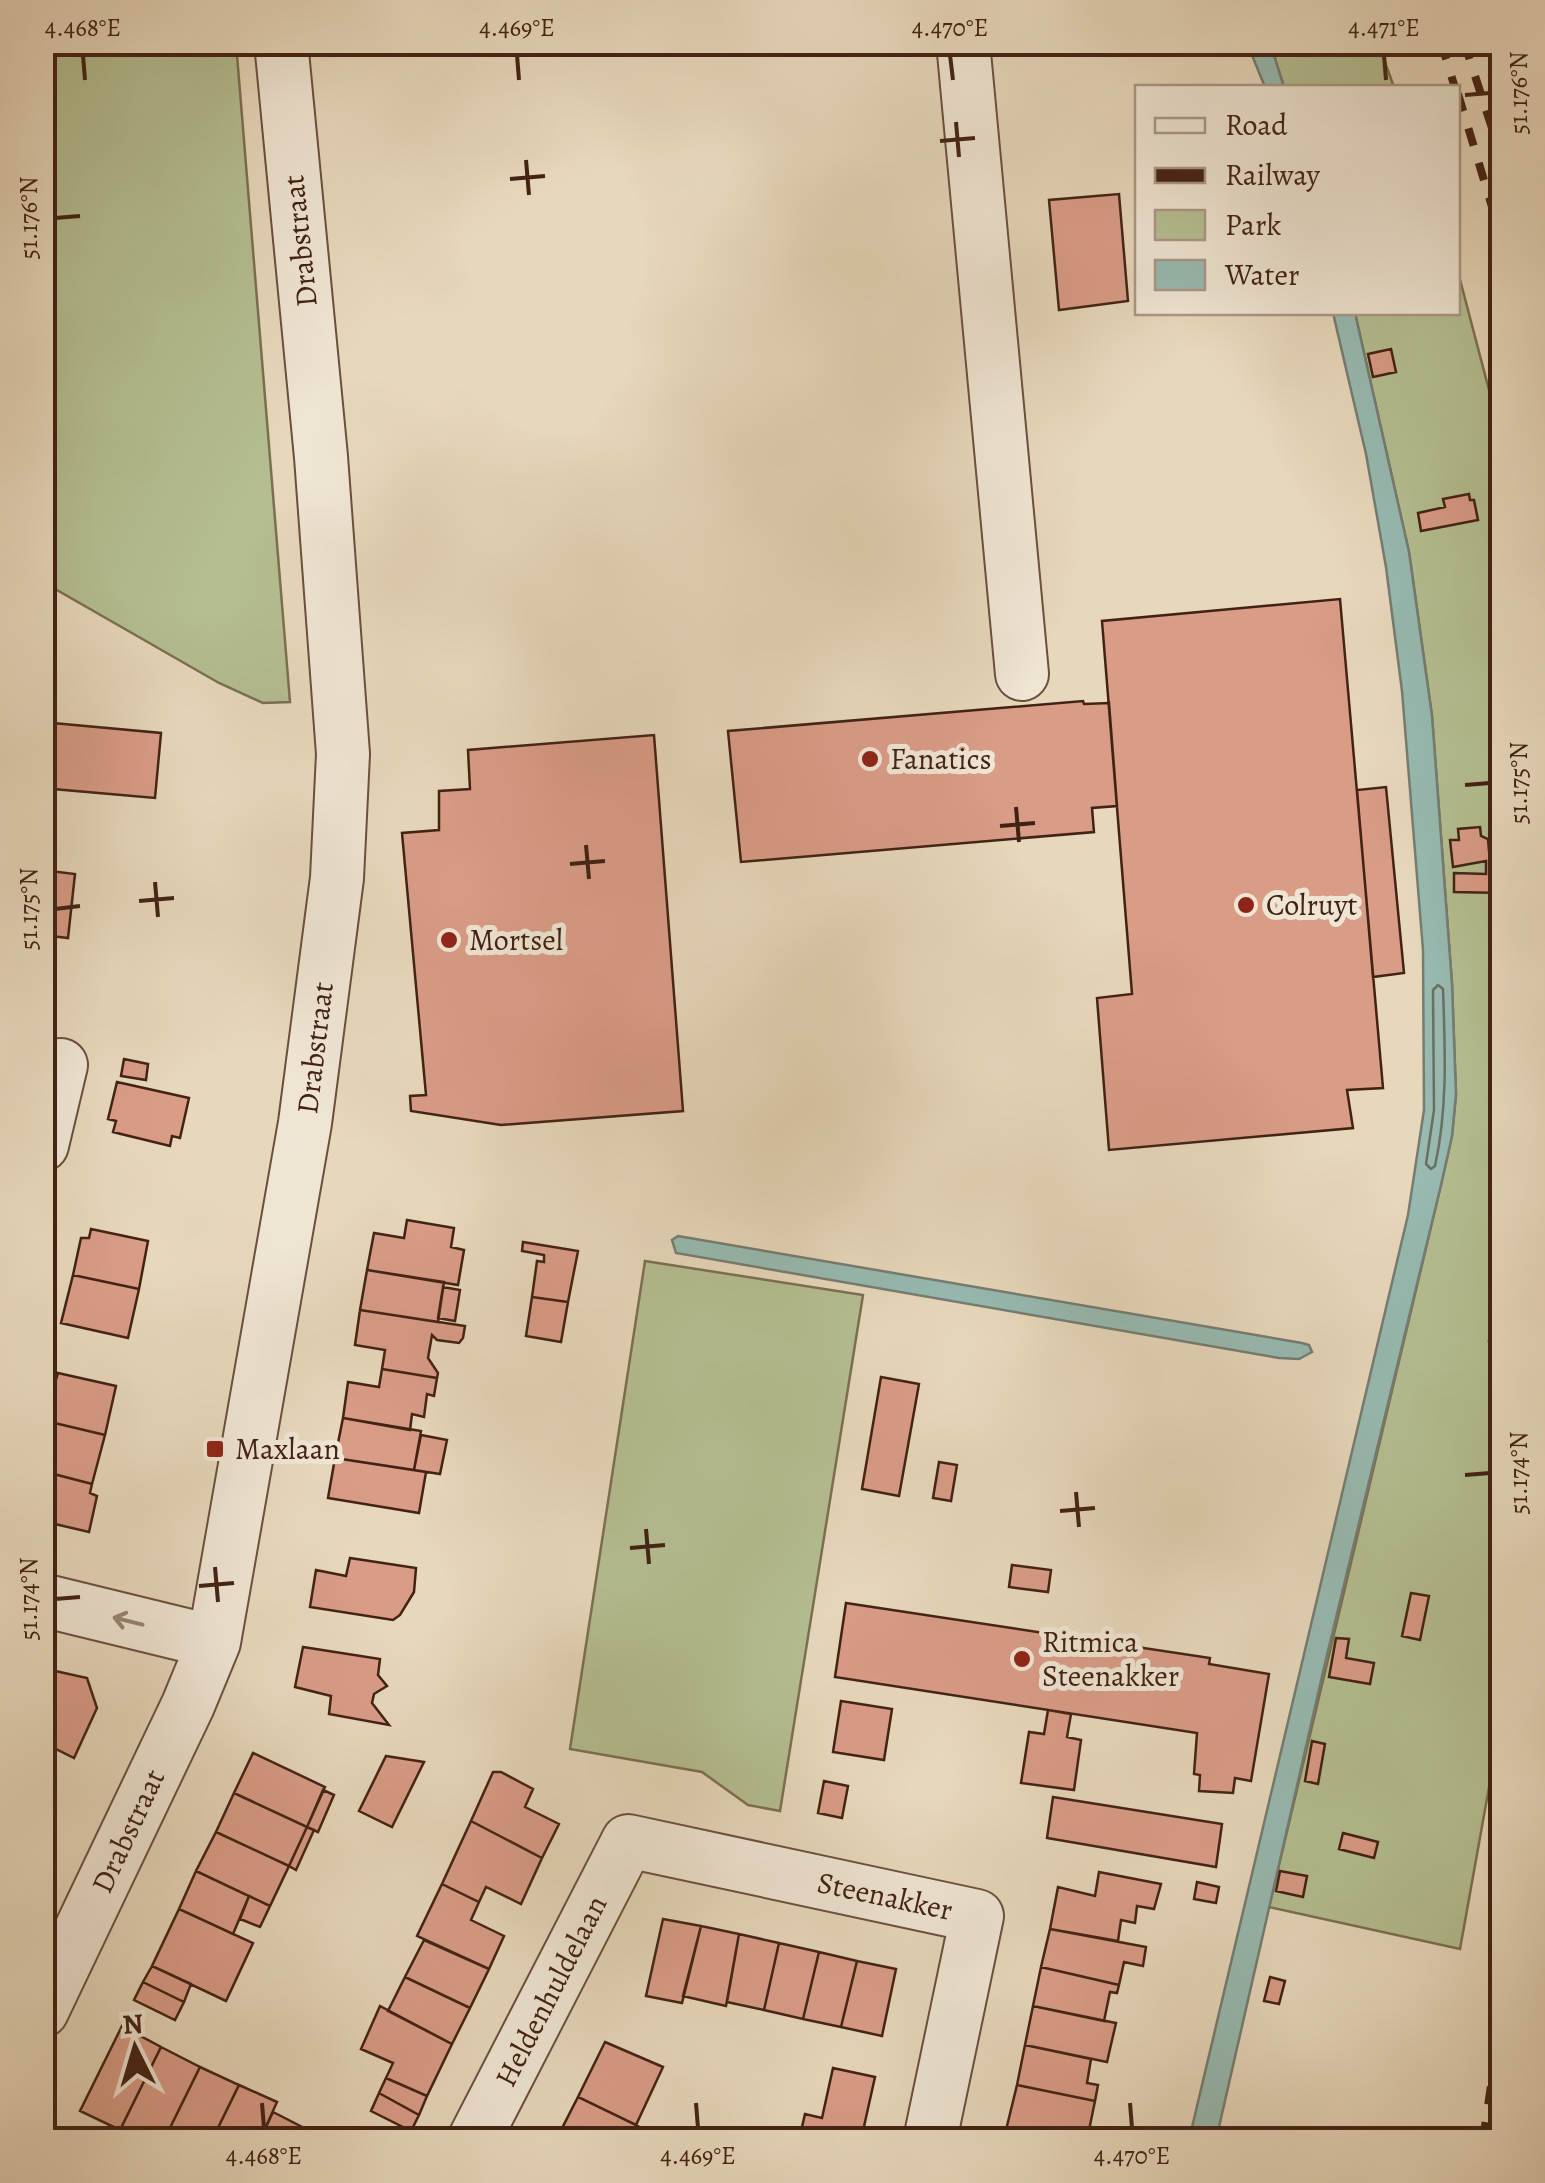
<svg xmlns="http://www.w3.org/2000/svg" width="1545" height="2183" viewBox="0 0 1545 2183" font-family="Alegreya,serif">
<rect width="100%" height="100%" fill="#e7d7bb"/>
<filter id="stains"><feTurbulence type="fractalNoise" baseFrequency=".002" numOctaves="4"/><feColorMatrix values="0 0 0 0 .2 0 0 0 0 .09 0 0 0 0 .02 0 0 0 .5 -.17"/></filter>
<radialGradient id="worn" r=".72"><stop offset=".6" stop-color="#630" stop-opacity="0"/><stop offset="1" stop-color="#630" stop-opacity=".3"/></radialGradient>
<path fill="#b4be91" stroke="#7b7052" stroke-width="2.5" d="M43 42 236 43 290 702 263 703 219 683 43 582Z
M1270 43H1378L1394 87H1284Z
M1458 272 1494 409 1502 471V1715L1460 1949 1269 1907 1441 1185 1452 1136 1456 1095 1452 984 1432 716 1409 552 1355 313 1458 312Z
M645 1261 863 1295 780 1811 748 1805 702 1772 570 1749Z"/>
<path fill="#97bab1" stroke="#757d72" stroke-width="2.5" d="M1247 43H1270L1284 87H1265Z
M1333 313H1355L1409 552 1432 716 1452 984 1456 1094 1452 1136 1441 1185 1326 1659 1216 2140H1189L1408 1215 1424 1110 1423 950 1402 691 1386 567 1366 454Z
M678 1236 1302 1343 1309 1345 1312 1352 1299 1359 1279 1358 676 1253 672 1240Z"/>
<g fill="none" stroke-linecap="round" stroke-linejoin="round">
<path stroke="#6c6e62" stroke-width="2.5" d="M1438 985 1443 989C1445 1049 1448 1107 1435 1166L1431 1169 1426 1164 1434 1110 1433 990Z"/>
</g>
<path fill="#d99c87" stroke="#422214" stroke-width="2.5" d="M1119 194 1128 301 1059 310 1049 200Z
M1391 349 1396 372 1373 377 1368 354Z
M1469 494 1470 500H1474L1478 520 1421 531 1418 513 1445 507 1443 499Z
M1340 599 1383 1088 1347 1090 1353 1128 1109 1150 1097 998 1132 994 1102 621Z
M1083 701 1084 704 1109 703 1117 806 1092 808 1094 832 741 862 728 731Z
M42 722 161 733 155 798 42 788Z
M654 735 683 1111 501 1125 411 1111 410 1096 426 1095 402 833 439 830V791L470 789 468 750Z
M1386 787 1404 973 1373 977 1357 790Z
M1480 827 1481 836 1488 839 1489 851H1502V893L1454 892V873L1486 874V861L1453 867 1450 840H1459L1458 829Z
M42 870 75 874 68 938 42 935Z
M124 1059 148 1064 146 1080 121 1076Z
M117 1082 189 1098 180 1138 172 1136 170 1146 113 1132 116 1121 108 1119Z
M407 1220 454 1228 451 1247 464 1250 458 1285 367 1270 374 1233 404 1238Z
M91 1229 148 1241 139 1289 73 1275 81 1238H89Z
M523 1242 578 1251 568 1302 532 1297 537 1261 544 1262V1255L522 1251Z
M367 1270 444 1282 438 1322 360 1310Z
M73 1275 139 1289 128 1338 61 1323Z
M443 1287 460 1290 455 1321 438 1318Z
M532 1297 568 1302 561 1342 526 1336Z
M360 1310 465 1326 463 1338 459 1343 437 1340 432 1335 428 1358 438 1373 437 1378 382 1369 385 1350 355 1345Z
M1491 1329 1502 1331V1344L1489 1341Z
M382 1369 437 1378 434 1396 427 1394 424 1417 412 1414 410 1430 343 1418 348 1382 379 1387Z
M58 1373 116 1386 105 1435 42 1420 47 1381 55 1383Z
M881 1377 919 1384 899 1496 862 1489Z
M343 1418 421 1431 414 1470 335 1458Z
M42 1420 105 1435 92 1484 42 1471Z
M421 1435 447 1440 440 1474 414 1470Z
M335 1458 426 1472 419 1513 328 1498Z
M939 1462 957 1465 951 1501 933 1498Z
M42 1471 92 1484 90 1493 97 1496 89 1532 42 1521Z
M350 1558 416 1568 414 1592 400 1615 393 1620 310 1607 316 1570 346 1576Z
M1012 1565 1051 1570 1048 1592 1009 1587Z
M1411 1593 1429 1596 1420 1640 1402 1636Z
M846 1603 1210 1658 1209 1664 1269 1674 1251 1781 1235 1778 1233 1793 1199 1791 1200 1775 1194 1774 1197 1733 835 1677Z
M1336 1638 1349 1639 1346 1658 1374 1663 1370 1684 1329 1677Z
M303 1647 380 1659 378 1675 387 1686 374 1694 372 1703 389 1725 329 1714 331 1696 295 1687Z
M42 1668 87 1678 97 1708 74 1758 42 1742Z
M841 1701 892 1709 884 1760 833 1752Z
M1048 1710 1071 1714 1067 1737 1081 1740 1074 1790 1021 1783 1029 1732 1044 1734Z
M1312 1741 1325 1744 1318 1784 1305 1781Z
M253 1753 325 1787 307 1827 234 1793Z
M386 1756 424 1762 392 1827 359 1811Z
M493 1772H501L533 1789 525 1807 559 1824 542 1858 471 1821Z
M824 1781 848 1786 842 1818 818 1813Z
M323 1790 334 1795 318 1832 307 1827Z
M234 1793 307 1827 289 1866 216 1832Z
M1053 1797 1222 1824 1216 1867 1047 1838Z
M471 1821 542 1858 521 1904 486 1887 479 1902 442 1884Z
M307 1827 314 1830 296 1870 289 1866Z
M216 1832 289 1866 270 1906 196 1871Z
M1343 1833 1378 1842 1374 1858 1339 1849Z
M196 1871 249 1896 233 1934 179 1909Z
M1280 1871 1307 1876 1303 1897 1276 1891Z
M1099 1872 1161 1884 1154 1909 1137 1906 1135 1923 1121 1920 1118 1941 1050 1929 1058 1887 1095 1896Z
M1197 1882 1219 1887 1216 1903 1194 1899Z
M442 1884 479 1902 471 1920 504 1936 489 1969 417 1936Z
M249 1896 270 1906 260 1927 240 1919Z
M179 1909 253 1943 226 2001 152 1966Z
M663 1919 701 1926 682 2003 646 1996Z
M701 1926 739 1934 726 2006 683 1996Z
M1050 1929 1146 1947 1143 1966 1124 1962 1119 1985 1041 1967Z
M739 1934 779 1943 764 2010 727 2002Z
M424 1940 489 1969 470 2008 405 1977Z
M779 1943 819 1952 803 2019 764 2010Z
M819 1952 857 1961 841 2027 803 2019Z
M857 1961 896 1969 882 2036 841 2027Z
M152 1966 191 1984 184 2002 143 1982Z
M1041 1967 1119 1985 1117 1993 1110 1992 1104 2021 1033 2006Z
M405 1977 470 2008 452 2044 388 2011Z
M1270 1977 1285 1981 1279 2004 1264 2001Z
M143 1982 184 2002 175 2020 134 2000Z
M380 2006 452 2044 427 2096 386 2078 393 2063 361 2049Z
M1033 2006 1116 2023 1107 2062 1025 2045Z
M122 2026 161 2047 120 2130 80 2111Z
M605 2042 663 2067 636 2125 578 2097Z
M1025 2045 1091 2059 1087 2083 1098 2085 1095 2101 1017 2085Z
M161 2047 200 2067 164 2140H142L120 2130Z
M200 2067 239 2085 212 2140H164Z
M833 2068 875 2077 861 2140H799L805 2114 822 2118Z
M386 2078 427 2096 419 2115 379 2093Z
M239 2085 277 2102 260 2140H212Z
M1017 2085 1095 2101 1087 2140H1043L1044 2135 1007 2126Z
M379 2093 419 2115 411 2131 371 2111Z
M578 2097 650 2132 646 2140H556Z
M273 2112 312 2132 308 2140H260Z
M333 2129 356 2140H328Z"/>
<g fill="none" stroke-linecap="round" stroke-linejoin="round">
<g stroke="#6b4f3e" stroke-width="56">
<path id="minor" d="M963 42 1022 674
M42 1145 61 1065
M42 1600 214 1642
M42 2011 188 1705 214 1642 305 1123 337 878 343 754 321 457 281 42
M474 2140 628 1841 977 1916 930 2140"/>
</g>
<use href="#minor" stroke="#efe5d3" stroke-width="52"/>
<path stroke="#422214" stroke-width="8" stroke-dasharray="18 18" stroke-linecap="butt" d="M1441 42 1455 88
M1464 42 1502 159
M1458 94 1502 240
M1483 2140 1502 2011"/>
</g>
<defs><path id="oneway-shaft" d="M-6 0H5M1.5-3L5.5 0L1.5 3" fill="none" stroke-width="1.6" stroke-linecap="round" stroke-linejoin="round" transform="scale(2.5)"/></defs>
<use stroke="#988474" href="#oneway-shaft" transform="translate(128 1621) rotate(-166)"/>
<path fill="none" stroke="#422214" stroke-width="4" d="M83 55 85 80M517 55 519 80M950 55 953 80M1384 55 1386 80M1465 95 1490 93M956 122 959 157M940 141 975 138M526 160 529 195M510 179 545 176M55 218 80 216M1465 785 1490 783M1016 807 1019 842M1000 826 1035 823M586 845 589 879M570 864 605 861M155 882 158 917M139 901 174 898M55 909 80 906M1465 1475 1490 1473M1076 1492 1079 1527M1060 1511 1095 1508M646 1529 649 1564M630 1548 665 1545M215 1567 218 1602M199 1586 234 1583M55 1599 80 1597M262 2103 264 2128M696 2103 698 2128M1130 2103 1132 2128"/>
<g fill="#8f2418" stroke="#efe5d3" stroke-width="4">
<circle cx="870" cy="759" r="10"/>
<circle cx="1246" cy="905" r="10"/>
<circle cx="449" cy="940" r="10"/>
<rect x="205" y="1439" width="20" height="20" rx="5"/>
<circle cx="1022" cy="1659" r="10"/>
</g>
<g text-anchor="middle" stroke-width="10" stroke-linejoin="round" paint-order="stroke">
<g font-size="30" fill="#422214" stroke="#efe5d3">
<text transform="translate(300 241) rotate(-96)" y="10">Drabstraat</text>
<text transform="translate(315 1048) rotate(-83)" y="10">Drabstraat</text>
<text transform="translate(128 1831) rotate(-65)" y="10">Drabstraat</text>
<text transform="translate(885 1896) rotate(12)" y="10">Steenakker</text>
<text transform="translate(551 1991) rotate(-63)" y="10">Heldenhuldelaan</text>
</g>
<g font-size="30" fill="#422214" stroke="#efe5d3" text-anchor="start">
<text x="890" y="769">Fanatics</text>
<text x="1266" y="915">Colruyt</text>
<text x="469" y="950">Mortsel</text>
<text x="235" y="1459">Maxlaan</text>
<text x="1042" y="1652">Ritmica<tspan x="1042" dy="34">Steenakker</tspan></text>
</g>
</g>
<rect width="1545" height="2183" fill="none" stroke="#e7d7bb" stroke-width="110"/>
<rect x="1135" y="85" width="325" height="230" fill="#efe5d3" stroke="#aa9787" stroke-width="2.5"/>
<rect x="1155" y="118" width="50" height="15" fill="#efe5d3" stroke="#aa9787" stroke-width="2.5"/>
<text x="1225" y="135" font-size="30" fill="#422214">Road</text>
<rect x="1155" y="168" width="50" height="15" fill="#422214" stroke="#aa9787" stroke-width="2.5"/>
<text x="1225" y="185" font-size="30" fill="#422214">Railway</text>
<rect x="1155" y="210" width="50" height="30" fill="#b4be91" stroke="#aa9787" stroke-width="2.5"/>
<text x="1225" y="235" font-size="30" fill="#422214">Park</text>
<rect x="1155" y="260" width="50" height="30" fill="#97bab1" stroke="#aa9787" stroke-width="2.5"/>
<text x="1225" y="285" font-size="30" fill="#422214">Water</text>
<g transform="translate(135 2048) rotate(355)" stroke="#efe5d3" stroke-width="8" paint-order="stroke">
<path d="M0-8L18 38L0 25L-18 38Z" fill="#422214"/>
<text y="-15" font-size="28" font-weight="bold" text-anchor="middle" fill="#422214">N</text>
</g>
<rect x="55" y="55" width="1435" height="2073" fill="none" stroke="#422214" stroke-width="4"/>
<g font-size="25" text-anchor="middle" fill="#422214">
<text x="83" y="36">4.468°E</text>
<text x="517" y="36">4.469°E</text>
<text x="950" y="36">4.470°E</text>
<text x="1384" y="36">4.471°E</text>
<text transform="translate(1518 93) rotate(-90)" y="9">51.176°N</text>
<text transform="translate(28 218) rotate(-90)" y="9">51.176°N</text>
<text transform="translate(1518 783) rotate(-90)" y="9">51.175°N</text>
<text transform="translate(28 909) rotate(-90)" y="9">51.175°N</text>
<text transform="translate(1518 1473) rotate(-90)" y="9">51.174°N</text>
<text transform="translate(28 1599) rotate(-90)" y="9">51.174°N</text>
<text x="264" y="2164">4.468°E</text>
<text x="698" y="2164">4.469°E</text>
<text x="1132" y="2164">4.470°E</text>
</g>
<rect width="100%" height="100%" filter="url(#stains)"/>
<rect width="100%" height="100%" fill="url(#worn)"/>
</svg>
